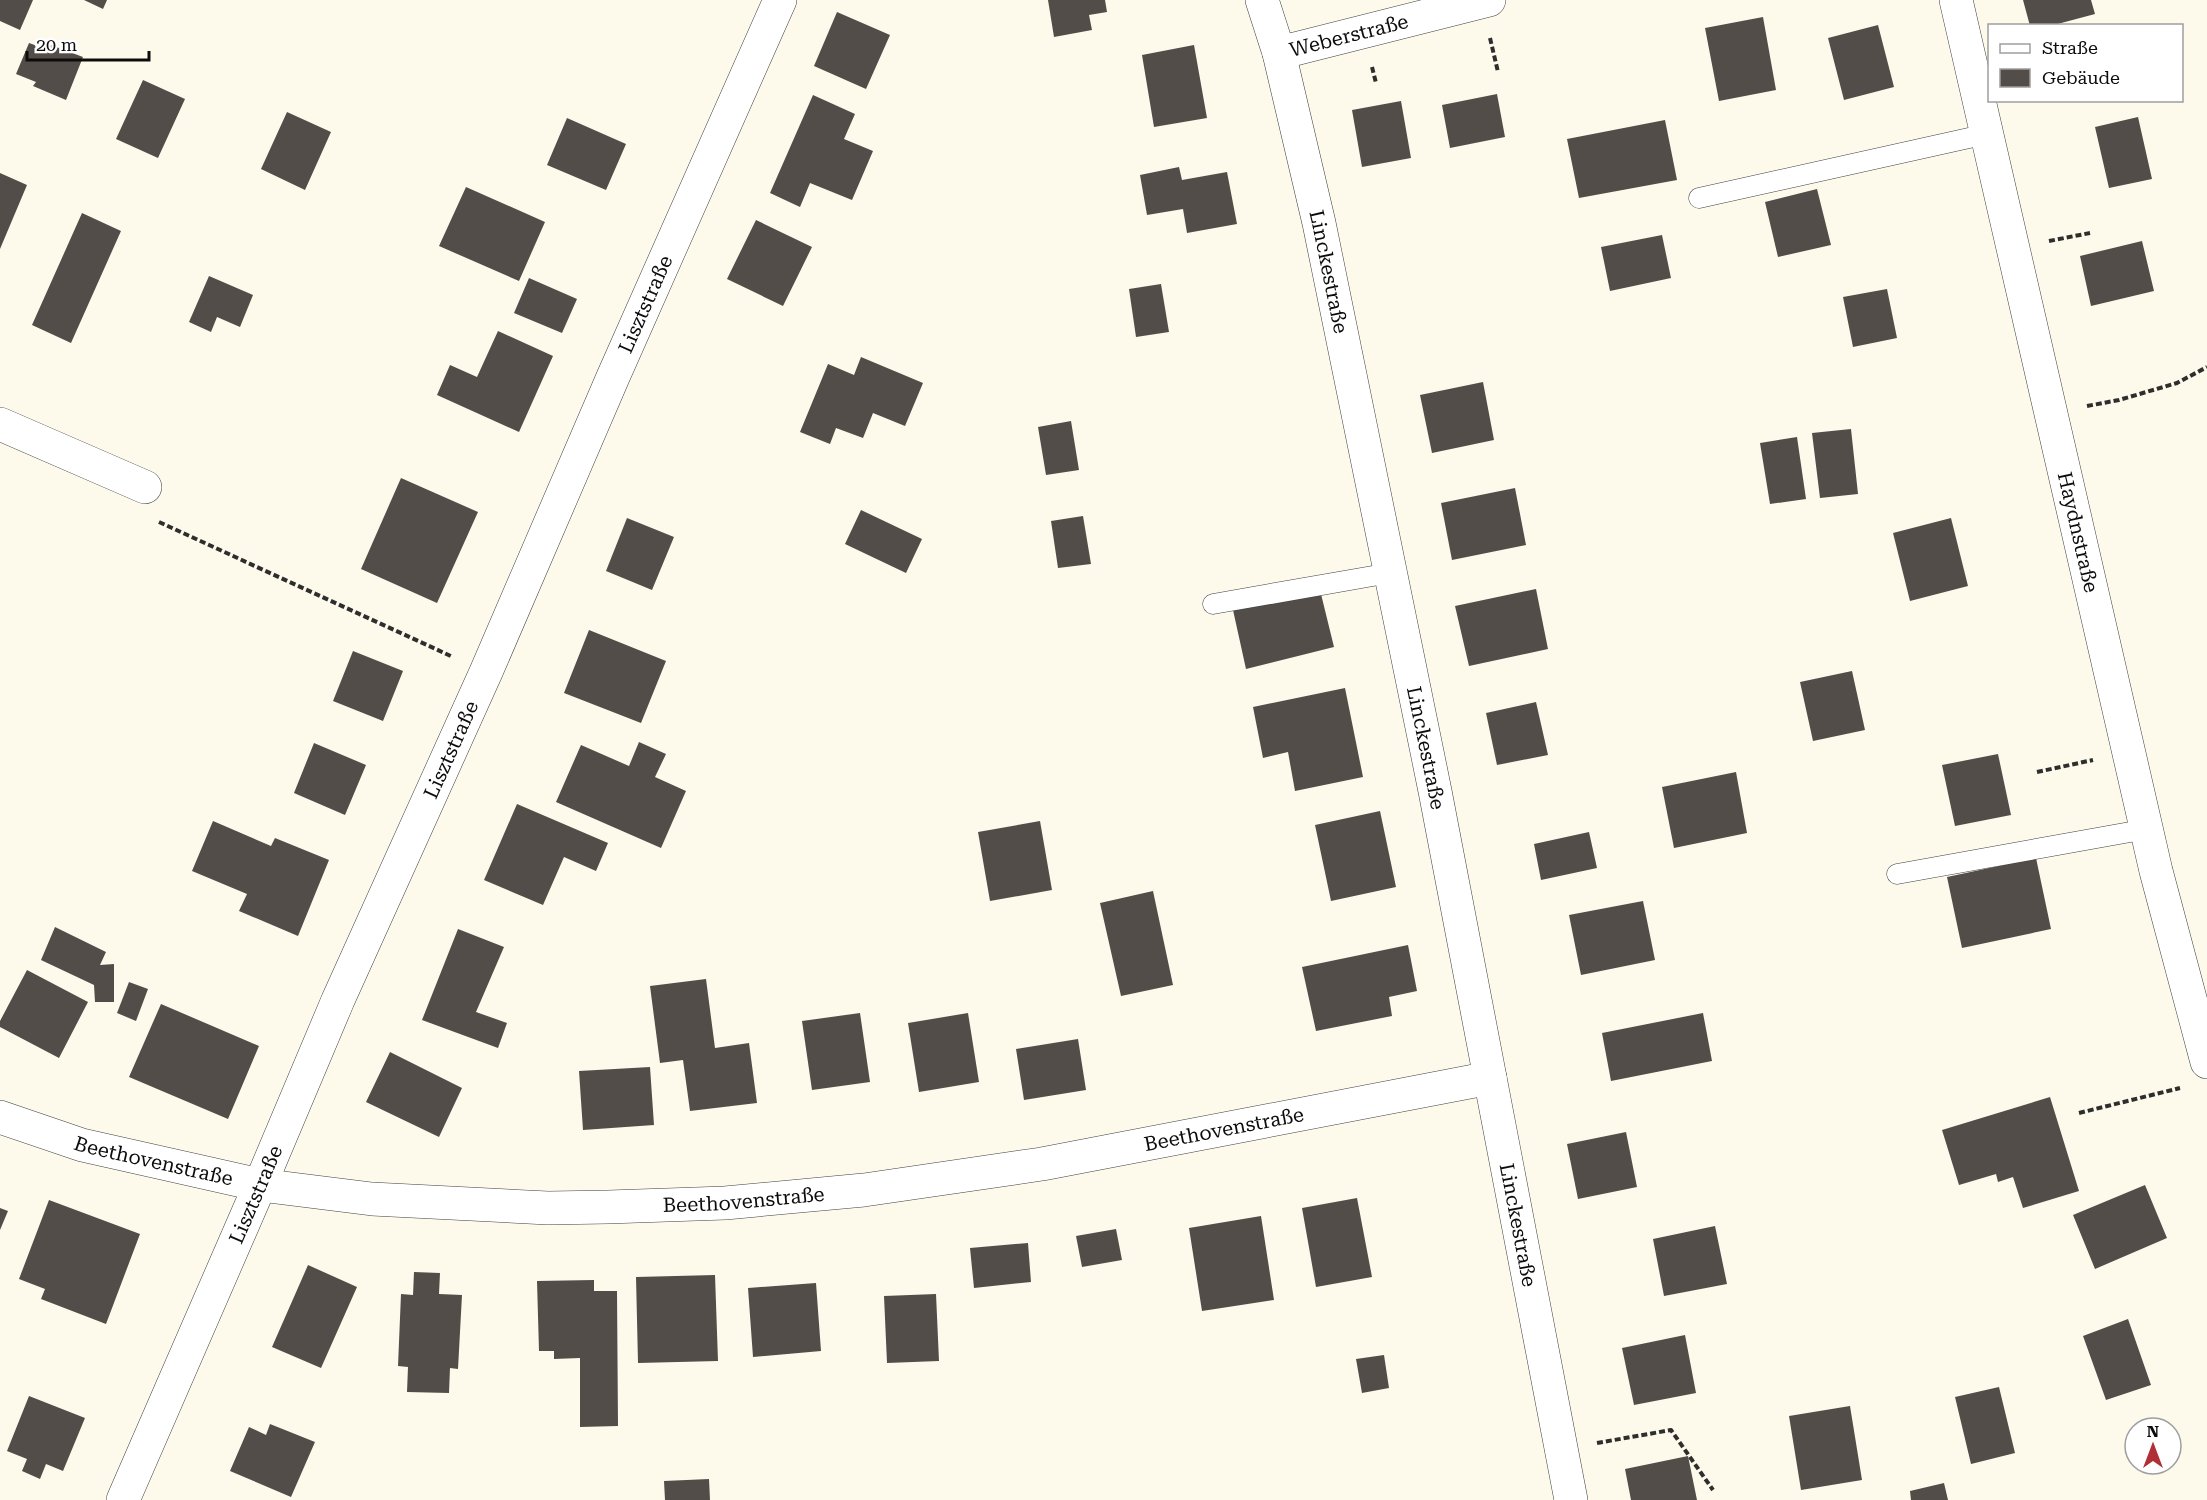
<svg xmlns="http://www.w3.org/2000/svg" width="2207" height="1500" viewBox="0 0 2207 1500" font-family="'Roboto Serif',serif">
<rect width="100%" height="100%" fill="#fdfaec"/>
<path fill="#534d49" d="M0 0H33L20 30 0 21Z
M84 0H107L103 9Z
M1048 0H1105L1107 12 1089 15 1092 30 1054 37Z
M2023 0H2091L2095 14 2050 26H2030Z
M837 12 890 35 866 89 814 66Z
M1763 17 1776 90 1719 101 1705 28Z
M1878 25 1894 87 1844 100 1828 38Z
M29 43 49 50 51 45 83 57 66 100 33 86 36 82 16 74Z
M1194 45 1207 118 1154 127 1142 55Z
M143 80 185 99 158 158 116 139Z
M1497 94 1505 137 1450 148 1442 105Z
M813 95 855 114 844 139 873 151 852 200 810 183 800 207 770 193Z
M1401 101 1411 158 1362 167 1352 110Z
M287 112 331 132 305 190 261 169Z
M2138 117 2152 179 2109 188 2095 127Z
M567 118 626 144 606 190 547 165Z
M1665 120 1677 180 1579 198 1567 139Z
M1179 167 1182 180 1227 172 1237 224 1187 233 1183 209 1147 215 1140 175Z
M0 173 27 185 0 249Z
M466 187 545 222 519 281 439 246Z
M1817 189 1831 245 1778 257 1765 202Z
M82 213 121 231 71 343 32 325Z
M756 220 812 247 783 306 727 279Z
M1662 235 1671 278 1610 291 1601 247Z
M2142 241 2154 291 2091 306 2080 256Z
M209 276 253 295 240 327 217 317 211 332 189 322Z
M529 278 577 299 562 333 514 313Z
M1161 284 1169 332 1136 337 1129 289Z
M1887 289 1897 338 1853 347 1843 297Z
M498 331 553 356 519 432 437 395 450 365 477 377Z
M861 357 923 383 905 426 873 413 863 438 836 428 830 444 800 432 828 364 854 375Z
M1483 382 1494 440 1432 453 1420 395Z
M1071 421 1079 470 1046 475 1038 427Z
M1851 429 1858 494 1820 498 1812 433Z
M1797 437 1806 499 1770 504 1760 443Z
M401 478 478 512 437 603 361 569Z
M1515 488 1526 545 1452 560 1441 503Z
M861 510 922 539 906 573 845 544Z
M1083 516 1091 564 1058 568 1051 521Z
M627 518 674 537 652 590 606 571Z
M1951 518 1968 586 1910 601 1893 533Z
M1536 589 1548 649 1469 666 1455 606Z
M1321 594 1334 647 1246 669 1233 610Z
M589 630 666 661 641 723 564 693Z
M353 651 403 671 383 721 333 701Z
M1852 671 1865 730 1813 741 1800 682Z
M1345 688 1363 777 1295 791 1288 752 1263 758 1253 707Z
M1536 702 1548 755 1497 765 1486 713Z
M639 742 666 754 655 777 686 791 661 848 556 802 581 745 629 766Z
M314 743 366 765 345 815 294 793Z
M1998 754 2011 815 1955 826 1942 765Z
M1736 772 1747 833 1674 848 1662 787Z
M517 804 608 843 596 871 564 857 543 905 484 880Z
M1380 811 1396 887 1331 901 1315 825Z
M213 821 271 846 275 838 329 860 298 936 239 911 247 894 192 871Z
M1040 821 1052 890 990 901 978 832Z
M1589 832 1597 868 1541 880 1534 844Z
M2036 858 2051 929 1962 948 1947 877Z
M1153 891 1173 985 1121 996 1100 903Z
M1643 901 1655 960 1581 975 1569 915Z
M55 927 106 952 100 965 114 964V1002H95L94 985 41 960Z
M458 929 504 947 476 1012 507 1023 498 1048 422 1020Z
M1408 945 1417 991 1389 997 1392 1016 1316 1031 1302 967Z
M27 970 88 1002 59 1058 0 1027V1021Z
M706 979 715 1048 749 1043 757 1103 690 1111 683 1060 660 1063 650 986Z
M129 982 148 989 136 1021 117 1013Z
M161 1004 259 1046 228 1119 129 1077Z
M860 1013 870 1082 812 1090 802 1021Z
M968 1013 979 1082 919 1092 908 1023Z
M1703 1013 1712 1061 1611 1081 1602 1033Z
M1078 1039 1086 1090 1024 1100 1016 1049Z
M390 1052 462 1088 439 1137 366 1102Z
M650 1067 654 1125 583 1130 579 1071Z
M2050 1097 2079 1191 2023 1208 2013 1177 1998 1182 1996 1174 1959 1185 1942 1130Z
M1626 1132 1637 1187 1578 1199 1567 1144Z
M2145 1185 2167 1238 2095 1269 2073 1215Z
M1357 1198 1372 1277 1316 1287 1302 1208Z
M49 1200 140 1234 106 1324 41 1299 45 1289 19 1279Z
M0 1208 8 1211 0 1230Z
M1261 1216 1274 1300 1202 1311 1189 1228Z
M1715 1226 1727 1284 1664 1296 1653 1239Z
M1116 1229 1122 1260 1082 1267 1076 1236Z
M1028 1243 1031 1282 974 1288 970 1248Z
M308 1265 357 1287 321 1368 272 1347Z
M414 1272 440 1273 439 1294 462 1295 458 1369 450 1368 449 1393 407 1392 408 1367 398 1366 401 1294 413 1295Z
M715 1275 718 1361 638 1363 636 1277Z
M594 1280V1291H617L618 1426 580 1427V1358L554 1359V1351H539L537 1281Z
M816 1283 821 1351 753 1357 748 1288Z
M936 1294 939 1361 887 1363 884 1296Z
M2128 1319 2151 1385 2106 1400 2083 1336Z
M1685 1335 1696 1393 1634 1405 1622 1348Z
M1384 1355 1389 1388 1362 1393 1356 1359Z
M1999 1387 2015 1453 1971 1464 1955 1397Z
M29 1396 85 1418 63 1471 46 1464 40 1479 22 1471 27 1459 7 1451Z
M1850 1406 1862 1480 1801 1490 1789 1416Z
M270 1424 315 1442 291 1497 230 1471 249 1427 266 1435Z
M1688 1456 1697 1500H1631L1625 1469Z
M709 1479 710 1500H665L664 1481Z
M1944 1483 1948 1500H1911L1910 1491Z"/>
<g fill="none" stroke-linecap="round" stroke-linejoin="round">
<g stroke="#3f3f3f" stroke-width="21">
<path id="lane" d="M1699 198 1987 134
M1213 604 1390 573
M1897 874 2147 829"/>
</g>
<g stroke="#3f3f3f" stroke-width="34">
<g id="street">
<path id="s1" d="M1262 0 1279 53 1319 223 1435 791 1571 1500"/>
<path id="s2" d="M1956 0 2156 871 2207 1062"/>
<path id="s3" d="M1279 53 1489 0"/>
<path d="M0 424 145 487"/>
<path id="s4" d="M0 1117 82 1145 260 1185 372 1199 548 1208 608 1207 725 1203 864 1190 1042 1164 1490 1078"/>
<path id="s5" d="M123 1500 260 1185 338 1000 486 672 613 377 780 0"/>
</g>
</g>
<path stroke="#2e2e2e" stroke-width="4" stroke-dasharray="6 3" stroke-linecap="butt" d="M1490 38 1498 72
M1372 67 1376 83
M2049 241 2090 233
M2087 406 2119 400 2177 383 2207 367
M159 522 453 657
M2037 772 2093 760
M2079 1113 2180 1088
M1597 1443 1671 1430 1713 1490"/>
<use href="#lane" stroke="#fff" stroke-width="20"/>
<use href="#street" stroke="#fff" stroke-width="33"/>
</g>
<g text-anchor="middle" stroke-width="6" stroke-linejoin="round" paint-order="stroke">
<g font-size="20" fill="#0c0c0c" stroke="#fff">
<text dy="7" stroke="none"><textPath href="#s3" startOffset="72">Weberstraße</textPath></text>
<text dy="7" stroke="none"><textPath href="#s1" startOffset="280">Linckestraße</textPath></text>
<text dy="7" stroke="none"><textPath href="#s5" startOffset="1305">Lisztstraße</textPath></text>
<text dy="7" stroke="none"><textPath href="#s2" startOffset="546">Haydnstraße</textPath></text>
<text dy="7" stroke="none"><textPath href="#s1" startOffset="766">Linckestraße</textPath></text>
<text dy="7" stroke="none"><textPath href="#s5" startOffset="819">Lisztstraße</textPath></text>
<text dy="7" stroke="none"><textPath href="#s4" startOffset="1240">Beethovenstraße</textPath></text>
<text dy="7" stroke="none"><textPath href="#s4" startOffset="160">Beethovenstraße</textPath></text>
<text dy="7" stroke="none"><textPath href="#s5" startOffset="333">Lisztstraße</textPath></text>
<text dy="7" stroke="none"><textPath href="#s4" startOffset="754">Beethovenstraße</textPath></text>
<text dy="7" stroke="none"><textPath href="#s1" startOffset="1252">Linckestraße</textPath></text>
</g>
</g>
<rect x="1988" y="24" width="195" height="78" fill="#ffffff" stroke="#9e9e9e" stroke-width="1.5"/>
<rect x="2000" y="44" width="30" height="9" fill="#ffffff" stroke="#9e9e9e" stroke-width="1.5"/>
<text x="2042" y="54" font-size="18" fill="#0c0c0c">Straße</text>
<rect x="2000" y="69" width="30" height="18" fill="#534d49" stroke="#9e9e9e" stroke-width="1.5"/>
<text x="2042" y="84" font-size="18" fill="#0c0c0c">Gebäude</text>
<g transform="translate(2153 1446)"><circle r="28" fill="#ffffff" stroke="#9e9e9e" stroke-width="1.5"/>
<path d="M0-4.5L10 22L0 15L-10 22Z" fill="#b03036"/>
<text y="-9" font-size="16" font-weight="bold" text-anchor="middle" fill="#0c0c0c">N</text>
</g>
<path d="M27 51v9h122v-9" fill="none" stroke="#0c0c0c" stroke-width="3"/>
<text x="36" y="51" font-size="18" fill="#0c0c0c" stroke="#ffffff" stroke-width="4.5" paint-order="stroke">20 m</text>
</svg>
